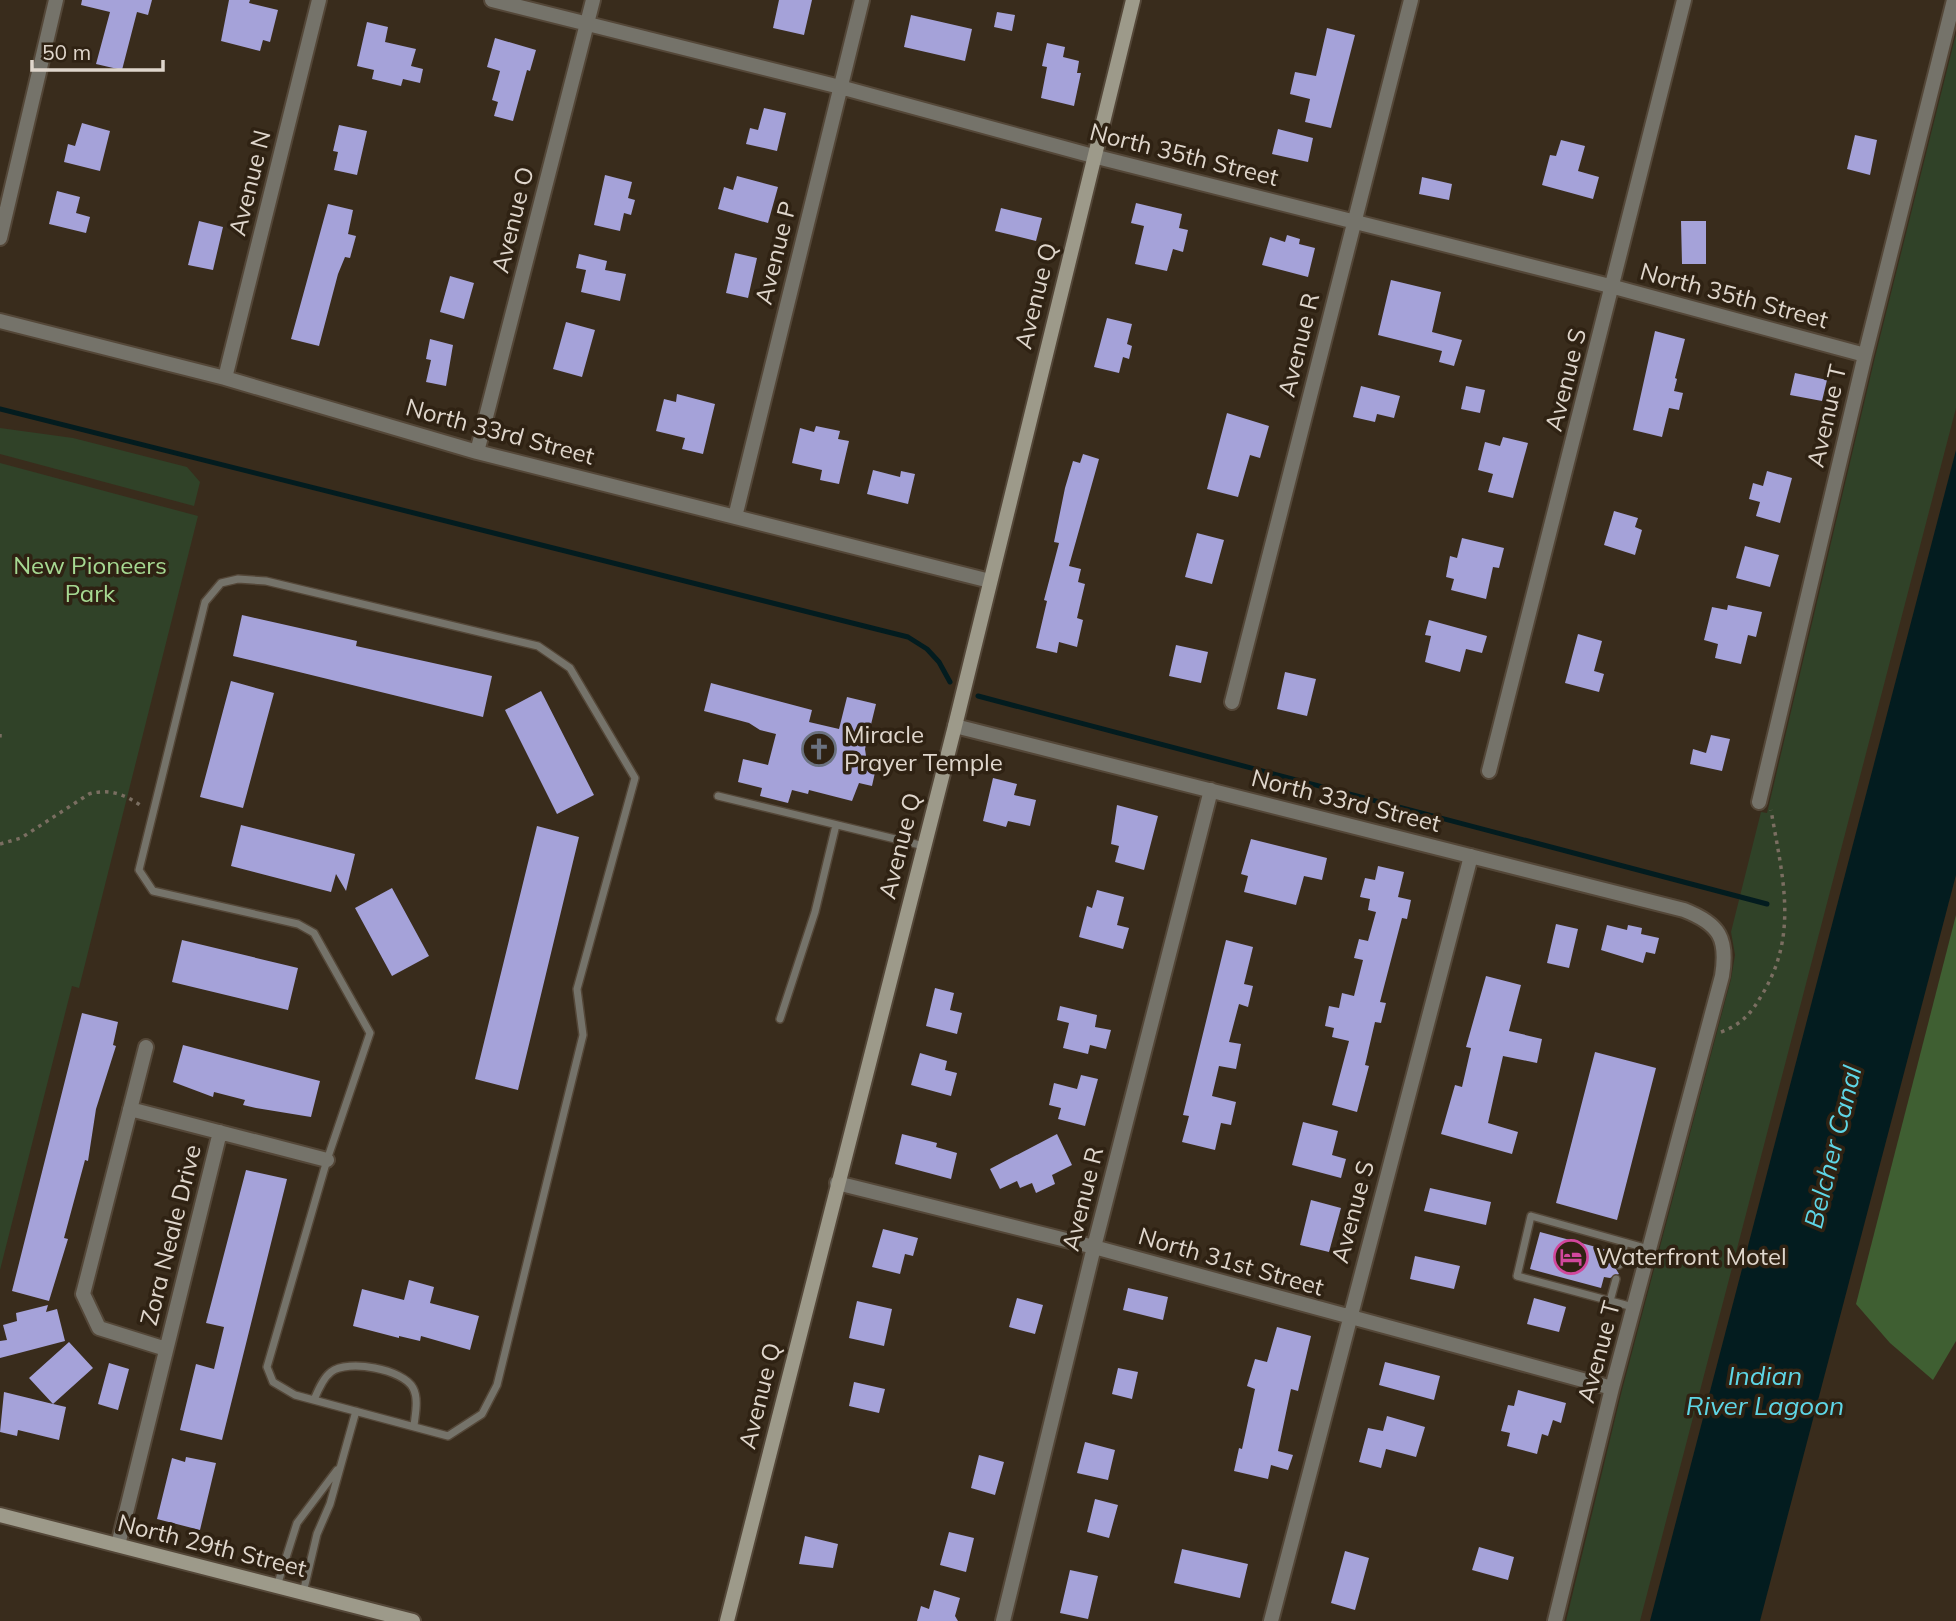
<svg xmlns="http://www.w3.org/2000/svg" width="1956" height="1621" viewBox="0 0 1956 1621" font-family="Mulish,sans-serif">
<rect width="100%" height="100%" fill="#392c1c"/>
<path fill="#304228" d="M1956 34V408L1640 1621H1566L1622 1390 1731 979 1735 955 1731 932 1761 812 1767 813 1875 357Z
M0 428 73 438 187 467 200 482 194 506 0 454Z
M0 463 198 516 79 988 72 986 0 1270Z"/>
<path fill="#3f5f32" d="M1956 915V1341L1933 1380 1890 1343 1856 1304Z"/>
<path fill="#031c1f" d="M1956 450V875L1760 1621H1650Z"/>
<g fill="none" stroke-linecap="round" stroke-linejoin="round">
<path stroke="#031c1f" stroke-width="5" d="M0 409 908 637 927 649 939 662 950 682
M978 696 1767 904"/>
</g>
<path fill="#a5a2d9" d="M82 0H152L148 15 137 12 122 70 96 64 110 12 81 5Z
M229 0H250L249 3 278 10 270 42 263 40 260 51 221 41Z
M779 0H812L804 35 773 28Z
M997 12 1015 15 1012 31 994 27Z
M911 15 972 29 965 61 904 47Z
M367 22 388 27 385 42 416 49 411 66 423 69 420 83 403 79 401 86 372 79 374 70 357 66Z
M1327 28 1355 35 1331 128 1305 122 1310 99 1290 94 1295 72 1316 76Z
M495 38 536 50 530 71 527 70 513 121 494 116 498 102 492 100 500 71 487 67Z
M1047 43 1065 47 1063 57 1079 61 1077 73H1081L1074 106 1041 98 1047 67 1042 66Z
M764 108 786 113 777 151 746 144 750 128 758 130Z
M82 123 110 131 100 171 64 162 68 144 75 146Z
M339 125 367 131 357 175 334 170 338 152 333 151Z
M1278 129 1313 138 1308 162 1272 154Z
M1855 135 1877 140 1870 175 1847 169Z
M1561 140 1585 146 1578 171 1599 177 1593 199 1542 185 1550 155 1556 156Z
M605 175 632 182 628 198 635 200 631 215 624 213 620 231 594 225Z
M737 176 778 187 768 223 718 209 724 187 733 190Z
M1422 177 1452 184 1449 200 1419 194Z
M57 191 80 197 76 213 90 217 86 233 49 224Z
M1136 203 1182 214 1179 228 1188 230 1183 252 1173 249 1167 271 1135 264 1144 226 1131 223Z
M328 204 353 210 348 234 356 236 350 258 345 257 338 274 319 346 291 339Z
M1001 208 1042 218 1036 241 995 231Z
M199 221 223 227 213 270 188 265Z
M1681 221H1706V264H1682Z
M1287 235 1300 239 1299 244 1315 248 1308 277 1262 265 1270 237 1285 242Z
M735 253 757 258 748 298 726 293Z
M579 254 607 261 605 270 626 274 620 301 581 292 586 270 576 268Z
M450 276 474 283 464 319 440 312Z
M1391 280 1441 292 1432 332 1462 340 1454 366 1439 362 1442 351 1378 335Z
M1107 318 1132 324 1127 344 1132 346 1129 359 1123 357 1119 373 1094 367Z
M566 322 595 330 582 377 553 369Z
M1655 331 1685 339 1675 378 1677 379 1674 391 1683 393 1679 410 1669 408 1662 437 1633 430Z
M430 339 453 345 446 386 426 382 431 360 426 359Z
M1795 373 1827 380 1822 401 1790 395Z
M1361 386 1400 396 1394 418 1377 414 1375 422 1353 417Z
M1466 386 1485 390 1480 413 1461 409Z
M677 394 715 404 703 454 682 449 685 438 656 431 664 399 676 402Z
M1227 413 1269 426 1260 458 1250 455 1238 497 1207 489Z
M816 426 840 431 838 439 849 441 839 484 820 480 822 470 792 463 800 428 814 432Z
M1503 437 1528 443 1513 498 1488 492 1493 474 1478 470 1485 442 1500 446Z
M1083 454 1099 459 1069 566 1081 569 1078 582 1085 584 1077 618 1083 620 1077 647 1059 642 1057 653 1036 648 1047 601 1044 600 1059 543 1054 542 1065 488 1073 461 1080 463Z
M873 470 900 477 901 471 915 474 908 504 867 494Z
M1767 471 1792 478 1780 523 1756 516 1760 502 1749 499 1753 483 1763 486Z
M1614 511 1638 518 1635 527 1642 530 1635 555 1604 545Z
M1197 533 1224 540 1212 584 1185 577Z
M1462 538 1504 548 1499 568 1493 567 1486 599 1451 590 1454 579 1446 577 1450 556 1457 558Z
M1745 546 1779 555 1770 587 1736 578Z
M1728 605 1762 612 1756 637 1748 635 1741 664 1715 658 1718 644 1704 640 1712 607 1727 610Z
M242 615 357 641 356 646 492 676 483 717 233 656Z
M1429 620 1487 636 1482 653 1466 649 1460 672 1425 662 1431 636 1425 635Z
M1578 634 1602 641 1594 671 1604 674 1599 692 1565 683Z
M1176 645 1208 652 1201 683 1169 676Z
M1285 672 1316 679 1307 716 1277 709Z
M231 681 274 693 243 808 200 797Z
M711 683 812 710 809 722 839 729 847 697 876 704 865 749 866 756 878 759 872 786 859 783 852 801 809 790 808 794 792 790 788 803 760 796 762 788 738 782 743 759 768 765 776 734 760 730 749 723 704 711Z
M541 691 594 795 557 814 505 710Z
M1711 735 1730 739 1722 771 1690 764 1693 749 1706 753Z
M993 778 1017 784 1014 795 1036 800 1030 826 1008 821 1006 827 983 821Z
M1117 805 1158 816 1144 870 1115 862 1119 846 1111 844Z
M241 825 355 854 346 891 336 874 331 892 231 866Z
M537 826 579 837 518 1090 475 1079Z
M1251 839 1327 858 1322 880 1304 876 1296 905 1244 892 1248 876 1241 874Z
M1378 866 1404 872 1398 897 1411 900 1407 919 1402 918 1380 1002 1386 1003 1381 1023 1375 1022 1365 1065 1369 1066 1357 1112 1332 1105 1349 1041 1332 1037 1334 1028 1325 1026 1329 1006 1339 1008 1342 993 1354 996 1363 960 1354 958 1359 939 1368 941 1376 912 1368 910 1370 899 1360 897 1365 878 1375 880Z
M392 888 429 956 392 976 355 908Z
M1097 890 1124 897 1117 925 1129 928 1123 949 1079 937 1087 906 1092 908Z
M1556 924 1578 929 1569 968 1547 963Z
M1607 925 1627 930 1628 925 1642 928 1641 934 1659 938 1655 954 1646 952 1643 963 1601 950Z
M182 940 298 968 288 1010 172 982Z
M1226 940 1253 947 1244 984 1253 986 1248 1007 1239 1004 1229 1042 1241 1044 1236 1069 1219 1066 1212 1096 1236 1102 1231 1125 1221 1123 1215 1150 1182 1142 1189 1116 1183 1115Z
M1486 976 1521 985 1509 1031 1542 1039 1537 1063 1503 1056 1488 1123 1518 1132 1512 1154 1441 1134 1455 1085 1462 1087 1471 1048 1466 1047Z
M935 988 954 993 950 1010 962 1013 957 1034 926 1026Z
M1060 1006 1097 1015 1095 1027 1111 1030 1106 1049 1090 1045 1088 1054 1063 1048 1069 1023 1057 1020Z
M82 1013 118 1022 113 1045 116 1046 96 1109 88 1161 85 1160 64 1238 68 1239 49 1301 12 1291Z
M183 1045 320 1081 311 1117 256 1108 243 1105 245 1100 214 1092 213 1097 173 1082Z
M1595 1052 1656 1068 1617 1220 1556 1203Z
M920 1053 947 1061 945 1070 957 1073 951 1096 911 1085Z
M1081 1075 1098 1079 1085 1126 1058 1119 1061 1108 1049 1105 1054 1083 1077 1089Z
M1303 1122 1338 1131 1332 1155 1346 1159 1341 1178 1292 1165Z
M902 1134 937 1143 936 1147 957 1153 951 1179 895 1164Z
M1057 1134 1072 1165 1052 1175 1055 1184 1036 1193 1032 1183 1020 1188 1017 1181 1000 1189 990 1169Z
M246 1170 287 1179 222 1440 180 1430 196 1364 214 1369 224 1327 206 1323Z
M1430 1188 1491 1202 1486 1225 1424 1211Z
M1311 1200 1341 1208 1329 1252 1300 1245Z
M883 1229 918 1238 913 1256 905 1254 900 1274 872 1267Z
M1540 1232 1611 1251 1608 1263 1613 1264 1619 1274 1610 1278 1604 1277 1601 1288 1530 1269Z
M1415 1256 1460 1266 1454 1289 1410 1279Z
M409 1280 434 1287 430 1303 479 1316 470 1350 421 1336 420 1341 399 1336V1338L353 1326 362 1289 404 1300Z
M1128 1288 1168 1297 1163 1320 1123 1310Z
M1017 1298 1043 1305 1035 1334 1009 1327Z
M1534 1298 1566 1307 1559 1332 1527 1324Z
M857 1301 892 1309 884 1346 849 1338Z
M48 1305 46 1312 57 1309 65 1341 0 1358V1341L7 1340 3 1325 17 1321 16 1313Z
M1277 1327 1311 1336 1298 1391 1291 1389 1278 1451 1293 1455 1288 1470 1271 1465 1268 1479 1234 1471 1239 1448 1242 1449 1255 1389 1247 1386 1255 1359 1267 1362Z
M69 1342 93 1368 53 1404 66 1407 59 1440 18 1430 17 1436 0 1432 4 1392 53 1404 29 1378Z
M1385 1362 1440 1376 1434 1400 1379 1385Z
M109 1363 129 1369 118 1410 98 1404Z
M1118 1368 1138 1372 1132 1399 1112 1394Z
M854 1382 885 1389 879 1413 849 1406Z
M1518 1390 1566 1403 1561 1423 1553 1420 1548 1436 1542 1434 1537 1454 1507 1446 1510 1433 1501 1431 1508 1405 1514 1406Z
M1387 1416 1425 1427 1416 1457 1386 1449 1381 1468 1359 1462 1368 1428 1383 1431Z
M1085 1442 1115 1450 1108 1480 1077 1473Z
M979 1455 1004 1462 995 1495 971 1488Z
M186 1457 216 1463 200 1530 157 1519 172 1458 185 1462Z
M1095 1499 1118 1505 1109 1538 1087 1532Z
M949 1532 974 1538 966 1572 940 1565Z
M805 1536 838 1544 833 1568 799 1564Z
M1479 1547 1514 1557 1508 1580 1472 1570Z
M1182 1549 1248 1564 1240 1598 1174 1583Z
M1345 1551 1369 1558 1355 1610 1331 1603Z
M1070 1570 1098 1576 1088 1619 1060 1613Z
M934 1590 960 1598 955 1616 958 1621H917L921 1606 929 1609Z"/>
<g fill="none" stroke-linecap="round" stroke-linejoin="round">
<g stroke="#544738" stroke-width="10">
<path id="lane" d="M238 579 266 581 538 646 570 668 635 778 577 989 583 1035 497 1385 482 1414 448 1436 295 1395 273 1382 267 1367 327 1160 370 1033 314 933 298 924 153 891 139 870 205 602 221 583Z
M718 796 924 846
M780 1019 815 912 836 825
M1619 1265 1625 1243
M1610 1301 1616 1279
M1633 1307 1517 1276 1531 1216 1649 1249
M314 1400C318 1390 323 1378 331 1372 348 1359 403 1369 413 1388 419 1399 415 1415 414 1426
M277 1586 297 1523 337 1470
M303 1593 317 1534 330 1504 356 1411"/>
</g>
<g stroke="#544738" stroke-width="18">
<path id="street" d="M492 0 840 87 1093 156 1614 287 1865 355
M0 238 56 0
M0 321 225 378 477 452 990 581
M225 378 319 0
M477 452 593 0
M735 517 862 0
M1232 702 1411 0
M955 726 1684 910C1720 924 1728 939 1722 976L1612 1388 1555 1621
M1489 771 1684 0
M1759 802 1865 355 1954 0
M146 1047 83 1294 99 1328 166 1349
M130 1109 327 1160
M837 1183 1094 1247 1612 1388
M118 1545 220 1132
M1003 1621 1094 1247 1211 790
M1271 1621 1471 856"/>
</g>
<g stroke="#544738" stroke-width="18">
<path id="secondary" d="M0 1515 413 1621
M727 1621 955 726 1133 0"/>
</g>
<path stroke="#7a6e61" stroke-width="3.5" stroke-dasharray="3.5 5" stroke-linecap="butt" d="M0 734V739
M0 844 21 838 89 794C110 788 126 795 143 807
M1721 1032C1743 1024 1752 1012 1763 993 1799 933 1782 875 1771 810"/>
<use href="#lane" stroke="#75736a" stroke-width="7"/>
<use href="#street" stroke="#75736a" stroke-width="14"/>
<use href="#secondary" stroke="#9d9a8a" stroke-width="14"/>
</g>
<defs>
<g id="church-ring" transform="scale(1.75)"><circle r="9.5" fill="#2f2213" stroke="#6b7280" stroke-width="1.5"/><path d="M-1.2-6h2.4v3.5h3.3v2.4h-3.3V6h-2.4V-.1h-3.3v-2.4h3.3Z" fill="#6b7280"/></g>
<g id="hotel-ring" transform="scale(1.75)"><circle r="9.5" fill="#2f2213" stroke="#d1479c" stroke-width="1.5"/><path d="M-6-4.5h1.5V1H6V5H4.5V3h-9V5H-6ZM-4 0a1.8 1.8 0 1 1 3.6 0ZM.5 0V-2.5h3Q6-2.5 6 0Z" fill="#d1479c"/></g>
</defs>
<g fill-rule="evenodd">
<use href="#church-ring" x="819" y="749"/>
<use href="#hotel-ring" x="1571" y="1257"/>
</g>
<g text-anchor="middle" stroke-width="7" stroke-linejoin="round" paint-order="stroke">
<g font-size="24" fill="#dfd6cc" stroke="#2f2213">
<text transform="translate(1184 155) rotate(14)" y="8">North 35th Street</text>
<text transform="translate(250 183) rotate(-76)" y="8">Avenue N</text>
<text transform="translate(513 220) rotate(-76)" y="8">Avenue O</text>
<text transform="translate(776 253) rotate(-76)" y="8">Avenue P</text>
<text transform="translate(1036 296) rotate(-76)" y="8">Avenue Q</text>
<text transform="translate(1734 296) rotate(15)" y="8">North 35th Street</text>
<text transform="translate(1299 345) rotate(-76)" y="8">Avenue R</text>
<text transform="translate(1566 380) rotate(-76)" y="8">Avenue S</text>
<text transform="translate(1827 416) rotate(-77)" y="8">Avenue T</text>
<text transform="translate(500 432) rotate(15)" y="8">North 33rd Street</text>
<text transform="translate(1346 801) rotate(14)" y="8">North 33rd Street</text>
<text transform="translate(900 846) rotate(-76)" y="8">Avenue Q</text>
<text transform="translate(1083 1199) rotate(-76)" y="8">Avenue R</text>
<text transform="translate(1353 1212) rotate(-75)" y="8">Avenue S</text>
<text transform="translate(171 1235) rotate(-76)" y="8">Zora Neale Drive</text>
<text transform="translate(1231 1262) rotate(16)" y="8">North 31st Street</text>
<text transform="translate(1599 1352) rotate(-75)" y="8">Avenue T</text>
<text transform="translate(760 1396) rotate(-76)" y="8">Avenue Q</text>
<text transform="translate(212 1546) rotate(14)" y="8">North 29th Street</text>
</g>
<g font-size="24" fill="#a6d992" stroke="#2f2213">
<text x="90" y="574">New Pioneers<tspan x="90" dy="28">Park</tspan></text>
</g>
<g font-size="24" fill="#dfd6cc" stroke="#2f2213" text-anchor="start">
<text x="844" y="743">Miracle<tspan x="844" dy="28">Prayer Temple</tspan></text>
<text x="1596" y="1265">Waterfront Motel</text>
</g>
<g font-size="26" font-style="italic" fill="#5ed6e6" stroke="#2f2213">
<text transform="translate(1833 1147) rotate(-76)" y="9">Belcher Canal</text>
<text x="1765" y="1385">Indian<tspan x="1765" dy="30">River Lagoon</tspan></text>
</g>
</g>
<path d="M32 60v10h131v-10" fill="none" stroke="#dfd6cc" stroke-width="3.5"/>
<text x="42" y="60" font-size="21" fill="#dfd6cc" stroke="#2f2213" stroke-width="5" paint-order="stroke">50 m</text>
</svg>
